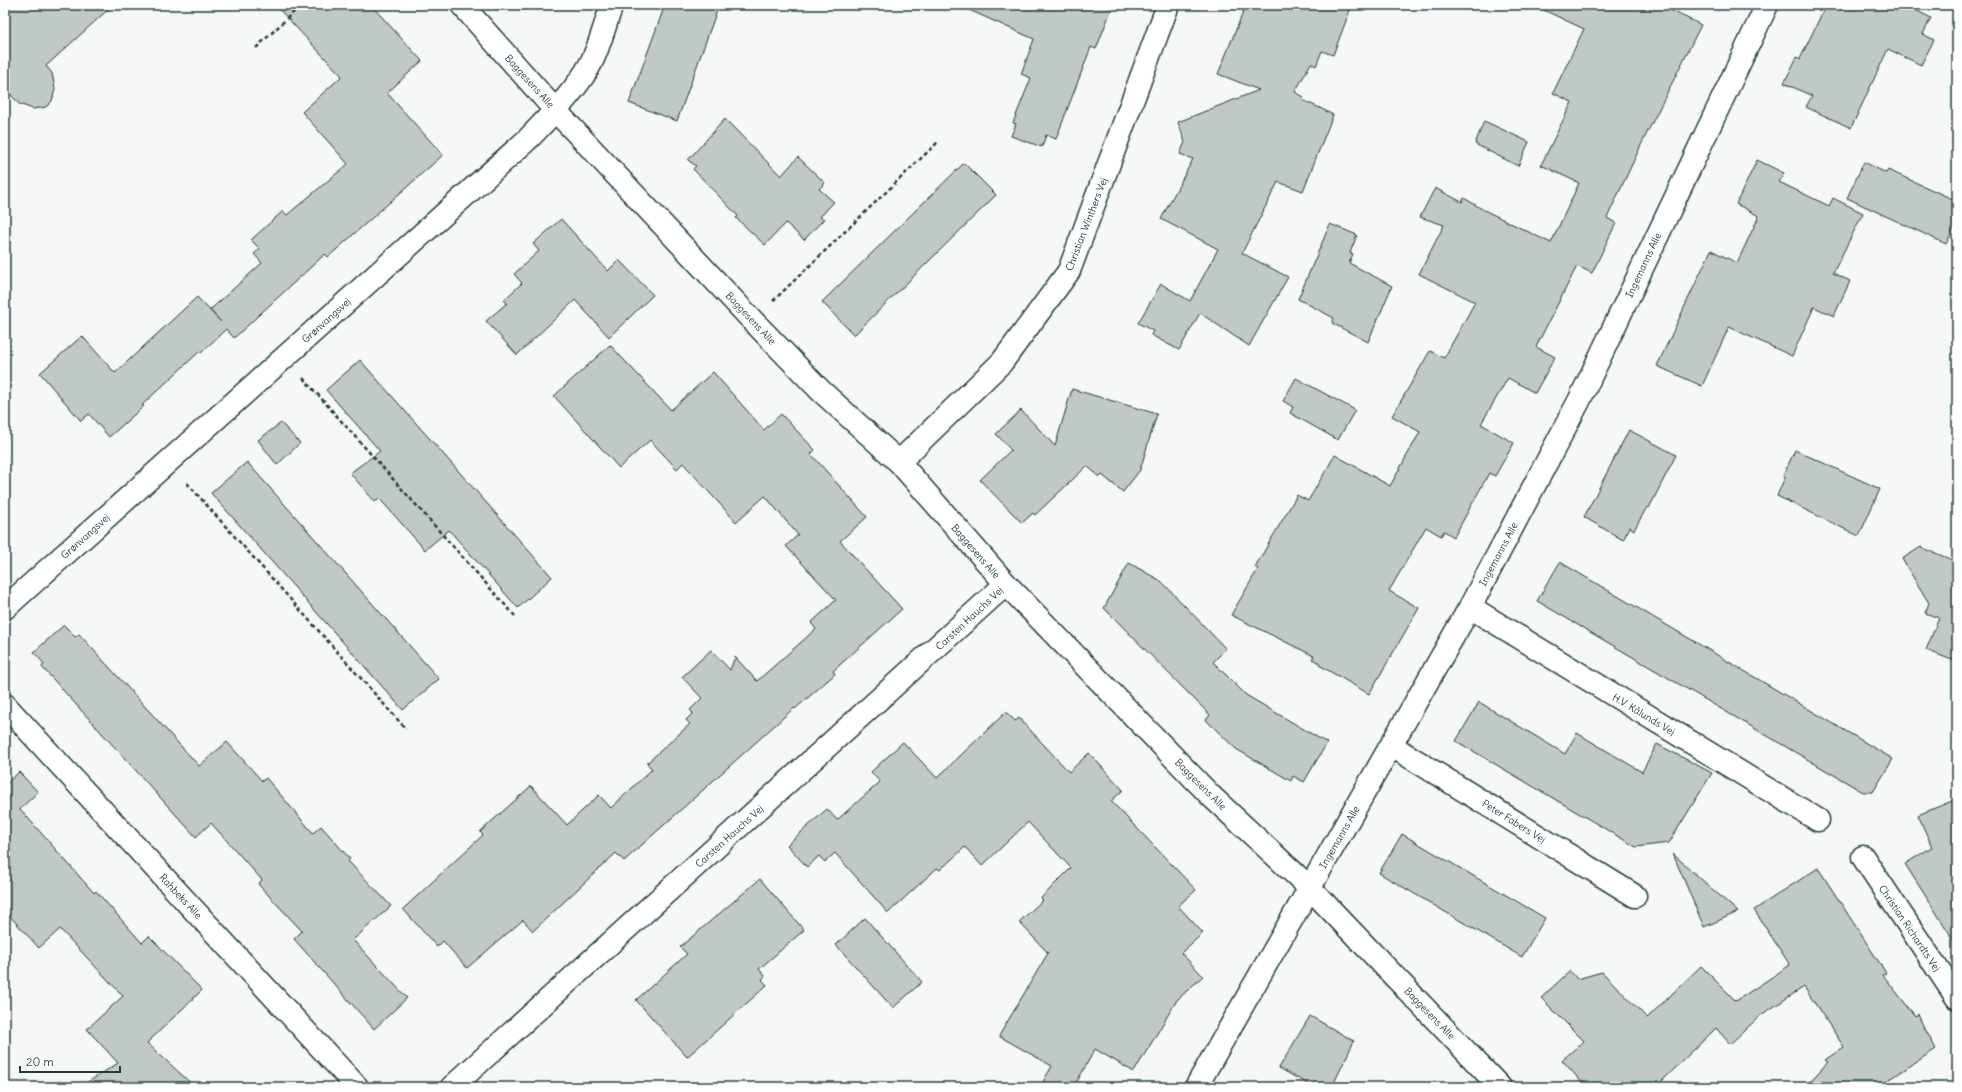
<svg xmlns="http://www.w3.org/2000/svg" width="1962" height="1092" viewBox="0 0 1962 1092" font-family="Delius,sans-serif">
<rect width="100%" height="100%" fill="#f6f7f7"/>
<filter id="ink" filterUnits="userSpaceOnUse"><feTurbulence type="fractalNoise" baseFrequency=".025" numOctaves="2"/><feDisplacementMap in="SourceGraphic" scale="8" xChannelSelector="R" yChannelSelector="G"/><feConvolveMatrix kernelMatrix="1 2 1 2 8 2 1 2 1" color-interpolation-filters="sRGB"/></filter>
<g filter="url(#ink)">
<path fill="#c0c9c6" stroke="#1f3d34" d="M5 5H113L46 66 52 73 55 89 52 101 46 107 33 109 19 104 5 88Z
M275 5H371L422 61 387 93 443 155 328 257 325 254 234 338 226 329 201 353 200 351 142 405 144 406 109 437 89 414 81 421 40 373 82 336 115 373 197 297 221 322 210 310 262 263 254 254 260 249 251 240 283 211 287 215 348 164 302 112 342 76Z
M665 5H719L677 121 629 103Z
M958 5H1113L1096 49 1091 47 1056 139 1046 135 1042 147 1011 136 1016 124 1013 123 1031 78 1021 74 1034 39Z
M1246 5H1352L1333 55 1322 51 1316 66 1311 63 1295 92 1304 97 1302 100 1322 109 1333 115 1303 191 1278 182 1242 253 1288 277 1249 346 1200 313 1179 350 1151 335 1153 331 1138 323 1161 284 1190 301 1218 249 1161 219 1193 159 1180 154 1185 142 1178 122 1259 90 1218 74Z
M1533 5H1660L1701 25 1642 143 1607 218 1616 223 1592 273 1577 266 1536 347 1555 357 1535 393 1508 378 1481 424 1514 443 1495 476 1489 473 1454 537 1444 531 1441 536 1426 527 1389 591 1419 608 1369 694 1319 665 1320 663 1312 659 1314 656 1231 615 1258 569 1255 567 1297 495 1308 501 1335 455 1390 486 1420 432 1392 416 1430 351 1444 358 1475 302 1419 274 1444 225 1420 217 1435 188 1462 202 1464 198 1482 209 1551 243 1579 183 1541 165 1572 102 1553 93 1584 29Z
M1826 5H1906L1931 18 1923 34 1934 40 1921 65 1888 49 1851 128 1806 107 1812 96 1784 83 1797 57 1800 59Z
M725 119 781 176 798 157 825 183 819 189 834 202 820 217 824 219 804 240 786 223 765 245 736 218 738 216 693 169 696 166 688 160Z
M1484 121 1529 142 1518 166 1475 144Z
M1757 160 1784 173 1779 182 1829 206 1833 198 1863 213 1833 273 1850 281 1834 316 1814 307 1792 356 1729 327 1702 386 1657 366 1711 250 1737 263 1759 216 1736 204Z
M1864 162 1886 173 1888 170 1957 201V223L1946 244 1847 198Z
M964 163 996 195 854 335 822 302Z
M561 219 608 271 619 260 653 295 609 337 575 300 517 355 486 321 507 303 504 300 522 283 514 274 539 251 533 244Z
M1330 224 1357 235 1350 253 1353 254 1349 263 1392 286 1368 342 1332 323 1334 318 1298 299Z
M610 345 671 410 713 372 764 430 781 414 815 450 811 454 867 517 840 541 902 609 833 671 835 674 795 709 794 708 624 861 616 853 533 931 523 920 467 968 443 941 437 947 403 909 483 835 480 832 531 786 567 825 599 795 611 808 652 769 647 763 690 724 686 720 693 713 690 710 702 698 682 677 711 650 730 670 735 657 757 681 816 629 811 623 836 600 786 546 798 535 765 496 736 522 683 463 677 469 650 440 619 468 554 396Z
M360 360 552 577 518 608 449 530 425 550 379 498 375 502 350 473 380 451 326 390Z
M1296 378 1355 410 1338 440 1290 413 1293 407 1283 401Z
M1072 389 1157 414 1140 470 1123 492 1102 475 1100 477 1087 466 1035 515 1033 513 1022 523 980 480 1011 450 996 434 1021 410 1055 446Z
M281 423 300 443 277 465 258 440Z
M1629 430 1676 455 1649 508 1647 507 1634 530 1630 527 1623 540 1584 517Z
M1795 450 1880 489 1859 536 1777 496 1785 477 1783 476Z
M247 462 439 679 403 710 211 493Z
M1921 547 1957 562V662L1926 650 1939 618 1925 613 1929 603 1902 559Z
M1560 562 1893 759 1873 792H1863L1537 601Z
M1129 563 1161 581 1226 649 1213 662 1246 695 1327 743 1304 782 1293 776 1291 781 1236 749 1206 720 1210 715 1104 608Z
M64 625 75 637 79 634 199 766 227 742 262 781 266 778 313 833 321 826 350 859 348 861 391 906 353 940 407 998 374 1029 294 939 302 931 258 884 262 880 211 823 196 837 42 667 44 664 34 652Z
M1479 702 1565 754 1577 733 1642 772 1657 744 1712 773 1669 843 1636 847 1456 741Z
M1006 712 1015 721 1019 718 1069 772 1089 753 1123 790 1111 801 1196 890 1178 906 1203 933 1181 953 1203 976 1177 1000 1134 1072 1095 1049 1074 1087H1040L1052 1066 999 1036 1048 953 1019 922 1043 900 1041 898 1071 868 1028 822 982 866 965 847 940 870 937 868 888 913 835 853 825 862 819 856 807 867 787 845 827 809 837 820 880 782 871 772 903 742 937 778Z
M19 772 38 792 20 809 94 893 96 891 142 943 149 936 202 990 147 1043 195 1087H80L118 1063 87 1029 123 996 60 929 39 948 5 911V785Z
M1957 799V945L1905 864 1932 847 1918 815Z
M1402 834 1545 918 1522 957 1379 873Z
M1673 854 1738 912 1704 927Z
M1818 868 1886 973 1883 975 1915 1016 1917 1014 1936 1049 1878 1087H1805L1828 1062 1825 1060 1844 1047 1804 987 1761 1015 1730 1044 1716 1028 1656 1087H1586L1562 1060 1584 1041 1541 998 1570 971 1577 979 1602 972 1647 1018 1701 966 1736 1001 1790 965 1754 910Z
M760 879 804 930 759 969 765 976 762 980 767 985 687 1057 636 1000 687 954 680 947Z
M865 918 922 982 893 1008 836 945Z
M1310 1016 1354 1041 1332 1087H1313L1279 1068Z"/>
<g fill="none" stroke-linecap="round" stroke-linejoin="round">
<g stroke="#1f3d34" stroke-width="25">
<path id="minor" d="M462 5 555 110 753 321 821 391 899 462 1006 584 1211 796 1309 887 1500 1087
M899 462 1002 362 1069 271 1168 5
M1470 607 1818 820
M5 608 528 139C550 116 576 91 591 63 600 45 605 24 612 5
M5 705 357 1087
M1392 746 1635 896
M1863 857 1957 998
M452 1087 1006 584
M1196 1087 1470 607 1579 401 1767 5"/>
</g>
<path stroke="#1f3d34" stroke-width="2.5" stroke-dasharray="4 3" stroke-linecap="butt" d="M256 48 301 5
M773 301 939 141
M303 378 515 616
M187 483 406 729"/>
<use href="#minor" stroke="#fff" stroke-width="22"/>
</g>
</g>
<g text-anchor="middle" stroke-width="3" stroke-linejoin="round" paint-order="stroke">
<g font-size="10" fill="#1f3d34" stroke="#fff">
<text transform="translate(530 81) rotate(48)" y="4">Baggesens Alle</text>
<text transform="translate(1086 224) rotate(-69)" y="4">Christian Winthers Vej</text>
<text transform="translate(1643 265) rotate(-65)" y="4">Ingemanns Alle</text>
<text transform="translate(751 318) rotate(47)" y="4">Baggesens Alle</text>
<text transform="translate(326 320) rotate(-42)" y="4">Grønvangsvej</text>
<text transform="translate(85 536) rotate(-42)" y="4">Grønvangsvej</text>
<text transform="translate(976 551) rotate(49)" y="4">Baggesens Alle</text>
<text transform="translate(1498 554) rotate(-62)" y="4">Ingemanns Alle</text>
<text transform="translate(969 618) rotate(-43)" y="4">Carsten Hauchs Vej</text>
<text transform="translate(1644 714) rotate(31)" y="4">H.V. Kålunds Vej</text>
<text transform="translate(1201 784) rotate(45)" y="4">Baggesens Alle</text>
<text transform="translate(1514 821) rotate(32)" y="4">Peter Fabers Vej</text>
<text transform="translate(729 836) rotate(-42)" y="4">Carsten Hauchs Vej</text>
<text transform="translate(1339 837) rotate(-60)" y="4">Ingemanns Alle</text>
<text transform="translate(181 896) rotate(47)" y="4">Rahbeks Alle</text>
<text transform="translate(1910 928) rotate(56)" y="4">Christian Richardts Vej</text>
<text transform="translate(1430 1013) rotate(46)" y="4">Baggesens Alle</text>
</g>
</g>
<rect width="1962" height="1092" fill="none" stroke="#fff" stroke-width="20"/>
<rect x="10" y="10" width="1942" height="1072" fill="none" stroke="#1f3d34" stroke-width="1.5" filter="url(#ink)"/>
<path d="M20 1066v6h100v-6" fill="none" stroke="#1f3d34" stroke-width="2"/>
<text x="26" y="1066" font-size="12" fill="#1f3d34" stroke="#ffffff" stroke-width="3" paint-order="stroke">20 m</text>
</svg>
